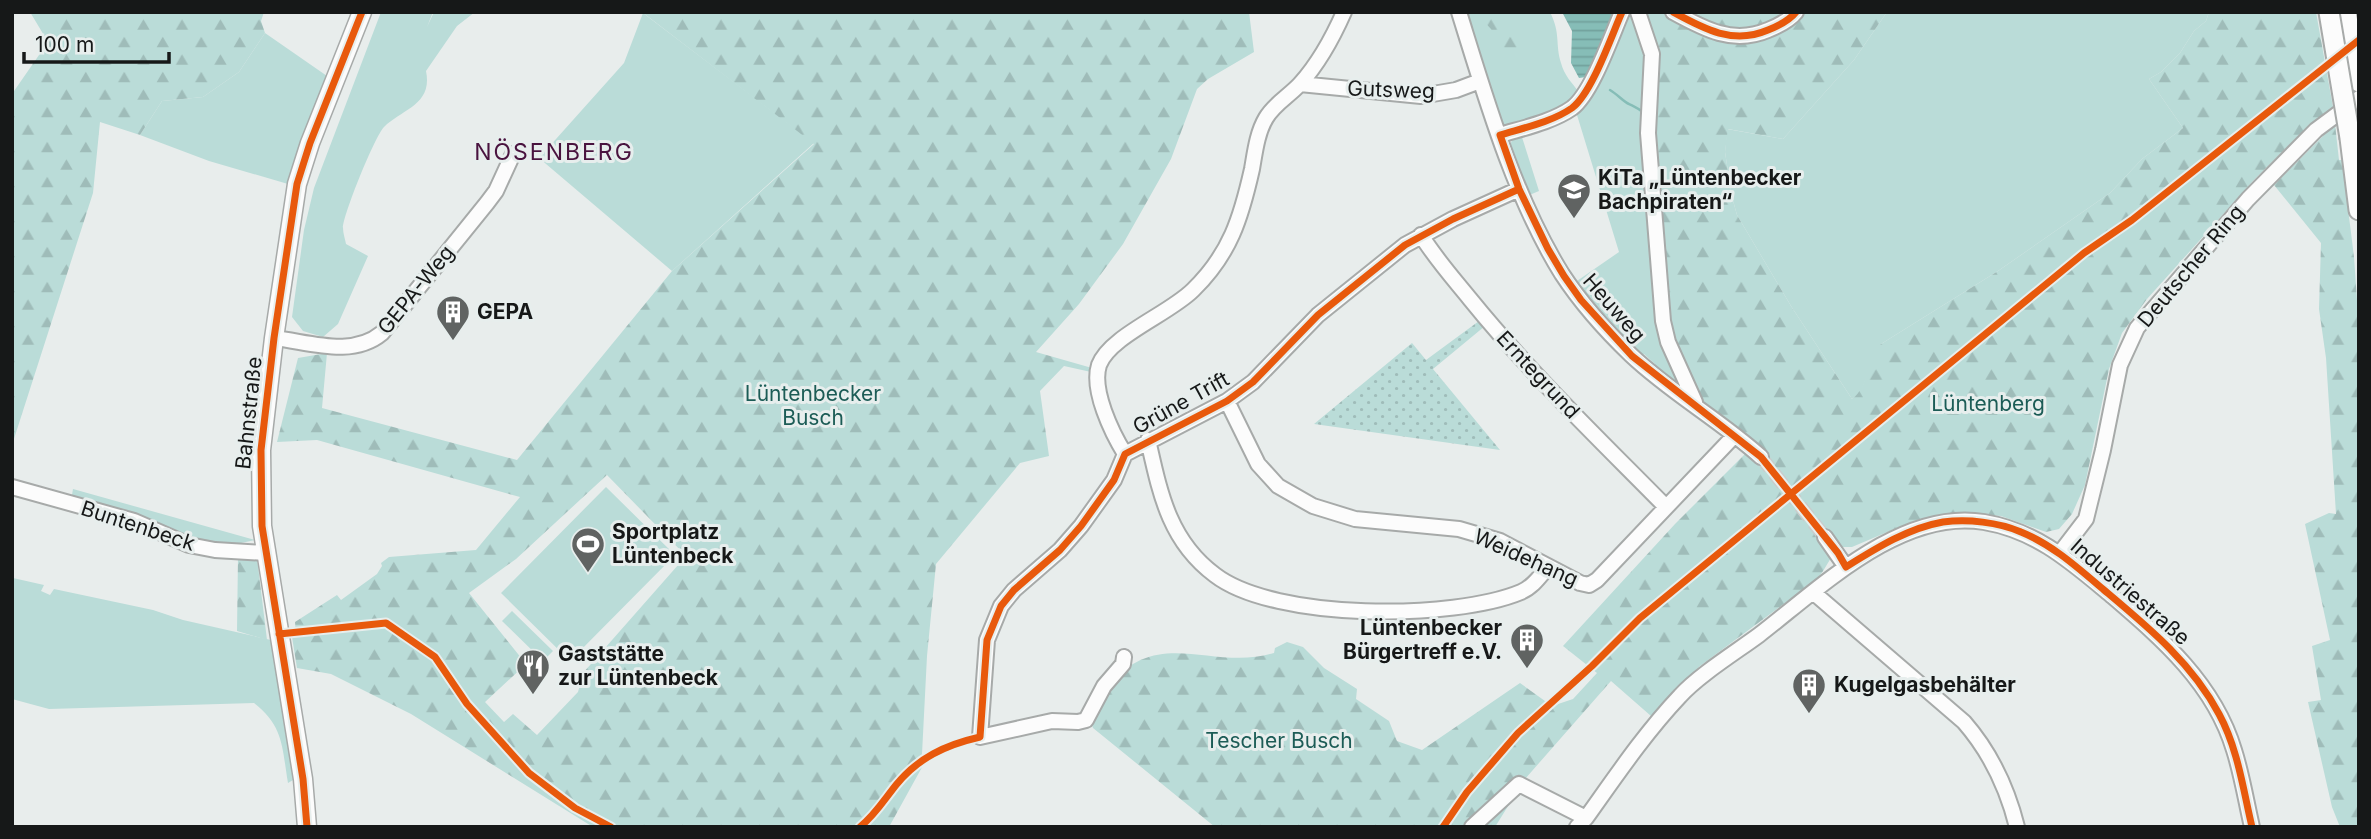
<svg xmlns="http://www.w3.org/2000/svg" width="2371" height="839" viewBox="0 0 2371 839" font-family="Inter,sans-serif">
<defs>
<pattern id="forest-firs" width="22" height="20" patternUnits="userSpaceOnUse" patternTransform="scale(1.75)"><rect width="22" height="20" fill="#badcd8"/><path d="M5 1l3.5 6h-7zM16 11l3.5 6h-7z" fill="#9fbcb9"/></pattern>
<pattern id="park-dots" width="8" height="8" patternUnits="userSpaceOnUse" patternTransform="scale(1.75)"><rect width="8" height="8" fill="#badcd8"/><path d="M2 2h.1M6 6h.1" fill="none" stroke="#9fbcb9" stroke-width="1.8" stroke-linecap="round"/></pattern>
<pattern id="water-rules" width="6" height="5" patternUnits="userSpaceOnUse" patternTransform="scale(1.75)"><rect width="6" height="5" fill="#86bdb7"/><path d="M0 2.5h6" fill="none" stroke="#73a29d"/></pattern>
</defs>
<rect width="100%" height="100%" fill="#e8edec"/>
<path fill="#badcd8" d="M381 12H433L427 27 434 12H475L457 26 426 71C433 105 402 109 384 127 375 136 343 215 343 228 343 233 345 239 346 244L368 256 338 324 323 337 303 331 292 317 304 230 314 188Z
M1472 12H1550C1561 34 1555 43 1561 63 1564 75 1572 83 1579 92 1558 111 1534 118 1508 126L1502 123 1460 16Z
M1627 12H1634L1648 54 1682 389 1652 368 1655 364 1644 354 1640 357 1624 342 1574 283 1619 252 1577 115Z
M1887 12H2209L2206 21 2194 31 2180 53 2161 72 2149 79 2183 128 2142 159 2110 193 1998 271 1881 344 1860 393 1852 399 1791 306 1737 215 1732 197 1725 152 1727 129 1783 139 1854 60Z
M643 13 814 143 672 271 539 158 624 63Z
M265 33 327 76 288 184 209 161 140 135 162 101 203 97 239 72Z
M1521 134 1539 191 1527 196 1510 145 1514 136Z
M606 487 675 555 570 661 501 593Z
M73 489 255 540 227 546 179 536 127 512 72 495Z
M13 578 44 585 41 591 50 595 54 589 153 610 183 620 271 640 293 780 288 783C282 748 284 726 254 703L49 709 12 699Z
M512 611 553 651 543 661 502 621Z"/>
<path fill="url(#forest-firs)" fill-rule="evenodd" d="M30 12H264L261 21 265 33 239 72 203 97 162 101 140 135 100 122 93 193 12 445V94L48 42Z
M642 12H1249L1254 52 1208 79 1197 89 1171 159 1123 244 1079 304 1036 352 1092 368 1091 372 1064 366 1040 391 1049 456 1020 463 936 564 927 656 922 754 926 760 889 827H593L411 714 331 674 297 668 292 637 296 636 295 622 337 595 341 600 377 574 382 566 381 563 389 557 476 550 520 497 317 440 277 442 298 358 327 353 322 408 517 460 672 271 814 144ZM607 475 686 556 583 673 578 692 537 735 513 714 504 722 485 702 526 664 469 593 516 559Z
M1475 12H1500L1519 50 1513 57 1504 55 1491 29Z
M1641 12H1887L1854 60 1783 139 1728 129 1725 152 1732 197 1737 215 1791 306 1852 399C1870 386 1866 358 1881 344L1998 271 2110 193 2142 159 2183 128 2149 79 2161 72 2180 53 2194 31 2206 21 2209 12H2316L2333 107 2299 135 2253 181 2147 299 2122 333 2109 369 2085 485 2072 514 2059 529 2046 532 2001 516 1955 513 1936 515 1911 522 1852 547H1840C1829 557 1826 570 1816 580L1700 666 1651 716 1611 681 1525 779 1495 827H1215L1093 728 1090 720C1096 709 1101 696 1108 687 1157 624 1212 672 1274 653L1275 648 1287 642 1303 647 1324 668 1357 689 1356 699 1389 721 1397 741 1422 750 1520 683 1552 706 1573 699 1597 673 1563 646 1675 524 1748 451 1700 398 1672 345 1654 165 1656 73Z
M2335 124 2339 160H2342L2354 257 2359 329V827H2340L2332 807 2308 702 2321 700 2312 646 2330 640 2305 524 2329 513 2336 514 2326 358 2319 309 2321 243 2274 185Z
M238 556 257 558 267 640 237 631Z"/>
<path fill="url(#park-dots)" d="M1479 321 1485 326 1433 369 1500 450 1314 424 1412 343 1426 360Z"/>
<path fill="url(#water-rules)" d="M1562 12H1614L1586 77 1579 78 1571 63 1572 31Z"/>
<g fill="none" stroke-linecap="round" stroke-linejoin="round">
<path stroke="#86bdb7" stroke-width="2.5" d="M1610 90C1617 94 1624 102 1629 104 1635 107 1638 108 1644 113"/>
<path stroke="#c8cdcc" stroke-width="14" stroke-dasharray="14 7" stroke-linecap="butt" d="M1761 457 1825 537"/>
<g stroke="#a7aaa9" stroke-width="18">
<path id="minor" d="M1459 12C1486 99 1514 197 1562 274 1581 303 1606 331 1631 355 1671 393 1720 420 1761 457
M1638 12 1652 54 1648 133 1663 321 1668 342 1695 402
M1673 12C1704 29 1733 45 1768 30 1778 26 1789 21 1796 12
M1300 84 1421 96 1456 90 1480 81
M1500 135C1523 128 1552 122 1572 108 1592 93 1611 37 1622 12
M1421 235C1435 258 1453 278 1470 299 1530 373 1599 439 1666 507
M274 338C310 342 352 358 382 333L487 203 496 191 513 154
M1227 401 1258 464 1278 486 1313 506 1355 519 1459 529 1500 541 1580 583 1589 585 1597 580 1734 436
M1148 440C1160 493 1169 541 1215 575 1275 621 1454 620 1521 592 1533 587 1540 576 1548 567
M1125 454C1112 433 1091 390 1099 365 1110 336 1169 314 1193 290 1230 254 1241 218 1252 169 1255 152 1257 133 1266 118 1274 104 1289 96 1300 84 1318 64 1333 37 1344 12
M12 487 134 521 189 545 215 550 266 553
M1825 537 1846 567
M2060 553 2086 519 2103 450 2120 365 2137 328 2248 199 2316 130 2359 98
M1814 593 1964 722C1991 753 2007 787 2017 827
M1124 657 1123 664 1104 686 1086 720 1078 722 1052 721 980 737 987 640 1001 606 1014 590 1060 550 1081 526 1114 480 1125 454 1227 401 1253 382 1318 315 1405 245 1453 219 1519 189
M1472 827 1519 784 1586 818
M1577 827 1586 818C1616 776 1645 733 1680 696 1699 675 1736 652 1759 635 1820 588 1901 508 1984 522 2037 531 2071 562 2111 595 2161 638 2214 683 2234 750 2242 775 2246 801 2252 827"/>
</g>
<g stroke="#a7aaa9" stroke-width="21">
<path id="major" d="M307 827 303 779 262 526 261 450 274 338 297 184 310 143 362 12"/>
</g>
<g stroke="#a7aaa9" stroke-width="23">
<path id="highway" d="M2346 12 2359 82
M2350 138 2359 210"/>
</g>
<use href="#minor" stroke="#fcfcfc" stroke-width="14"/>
<use href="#major" stroke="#fcfcfc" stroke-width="18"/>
<use href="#highway" stroke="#fcfcfc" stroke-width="19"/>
<g stroke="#a7aaa9" stroke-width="23" stroke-linecap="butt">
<path id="highway-bridge" d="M2329 12 2350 138"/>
</g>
<use href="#highway-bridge" stroke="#fcfcfc" stroke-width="19"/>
<g stroke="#e7eeed" stroke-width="11">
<path id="cycleway" d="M1622 12C1611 37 1592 93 1572 108 1552 122 1523 128 1500 135L1519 189 1548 249 1564 276 1581 300 1632 356 1761 457 1838 553 1846 567C1875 549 1908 528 1943 522 1968 519 1998 522 2021 532 2053 545 2078 568 2104 590 2148 627 2192 663 2219 714 2238 749 2243 789 2252 827
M1673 12C1704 29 1733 45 1768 30 1778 26 1789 21 1796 12
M279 634 386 623 435 657 467 704 529 773 575 808 611 827
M307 827 303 779 262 526 261 450 274 338 297 184 310 143 362 12
M860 827C875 815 884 800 896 785 918 758 945 745 980 737L987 640 1001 606 1014 590 1060 550 1081 526 1114 480 1125 454 1227 401 1253 382 1318 315 1405 245 1453 219 1519 189
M1443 827 1467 792 1518 733 1592 666 1640 618 2084 253 2132 220 2359 40"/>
</g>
<use href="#cycleway" stroke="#e8590c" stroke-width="7"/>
</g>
<defs>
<g id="school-pin" transform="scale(1.75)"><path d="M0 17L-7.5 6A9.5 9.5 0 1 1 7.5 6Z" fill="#606362" stroke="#e7eeed"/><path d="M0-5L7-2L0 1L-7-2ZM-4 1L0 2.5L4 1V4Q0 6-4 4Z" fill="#fff"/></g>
<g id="building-pin" transform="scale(1.75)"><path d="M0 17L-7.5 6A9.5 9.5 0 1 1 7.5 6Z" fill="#606362" stroke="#e7eeed"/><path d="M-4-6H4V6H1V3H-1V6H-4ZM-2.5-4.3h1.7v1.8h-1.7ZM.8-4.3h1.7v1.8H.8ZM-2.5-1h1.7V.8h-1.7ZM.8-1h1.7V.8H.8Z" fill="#fff"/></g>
<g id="stadium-pin" transform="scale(1.75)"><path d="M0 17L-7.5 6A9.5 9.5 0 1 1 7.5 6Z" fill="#606362" stroke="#e7eeed"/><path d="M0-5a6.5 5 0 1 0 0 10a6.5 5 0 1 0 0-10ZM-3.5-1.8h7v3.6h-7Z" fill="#fff"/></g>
<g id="restaurant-pin" transform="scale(1.75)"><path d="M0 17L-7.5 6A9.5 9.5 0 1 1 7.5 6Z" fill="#606362" stroke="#e7eeed"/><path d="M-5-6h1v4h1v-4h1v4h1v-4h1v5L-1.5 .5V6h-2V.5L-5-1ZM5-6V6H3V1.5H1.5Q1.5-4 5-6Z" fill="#fff"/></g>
</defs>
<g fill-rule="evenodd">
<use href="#school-pin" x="1574" y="190"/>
<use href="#building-pin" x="453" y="312"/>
<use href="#stadium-pin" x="588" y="544"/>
<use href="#building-pin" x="1527" y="640"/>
<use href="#restaurant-pin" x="533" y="666"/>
<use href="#building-pin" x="1809" y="685"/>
</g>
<g text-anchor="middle" stroke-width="6" stroke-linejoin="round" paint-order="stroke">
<g font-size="21" fill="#161818" stroke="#e7eeed">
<text transform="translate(1391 90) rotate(2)" y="7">Gutsweg</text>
<text transform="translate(2191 266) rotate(-50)" y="7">Deutscher Ring</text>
<text transform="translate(416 290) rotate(-51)" y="7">GEPA-Weg</text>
<text transform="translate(1614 308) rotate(49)" y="7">Heuweg</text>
<text transform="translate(1538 375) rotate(47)" y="7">Erntegrund</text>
<text transform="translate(1181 403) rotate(-29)" y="7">Grüne Trift</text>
<text transform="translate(249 413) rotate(-84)" y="7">Bahnstraße</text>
<text transform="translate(138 526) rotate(18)" y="7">Buntenbeck</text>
<text transform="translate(1526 558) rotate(24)" y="7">Weidehang</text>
<text transform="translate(2130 592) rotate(41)" y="7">Industriestraße</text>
</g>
<g font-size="21" font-weight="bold" fill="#161818" stroke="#e7eeed" text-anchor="start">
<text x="1598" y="185">KiTa „Lüntenbecker<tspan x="1598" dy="24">Bachpiraten“</tspan></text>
<text x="477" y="319">GEPA</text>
<text x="612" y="539">Sportplatz<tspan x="612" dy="24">Lüntenbeck</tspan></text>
<text x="1502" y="635" text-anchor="end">Lüntenbecker<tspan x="1502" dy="24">Bürgertreff e.V.</tspan></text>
<text x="558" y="661">Gaststätte<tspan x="558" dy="24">zur Lüntenbeck</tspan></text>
<text x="1834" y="692">Kugelgasbehälter</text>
</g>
<g font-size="21" fill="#1c5c56" stroke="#e7eeed">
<text x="813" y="401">Lüntenbecker<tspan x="813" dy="24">Busch</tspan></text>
<text x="1988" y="411">Lüntenberg</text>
<text x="1279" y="748">Tescher Busch</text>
</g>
<g font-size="23" letter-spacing="2" fill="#49133f" stroke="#e7eeed">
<text x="554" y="160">NÖSENBERG</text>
</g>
</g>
<rect width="2371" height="839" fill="none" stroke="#161818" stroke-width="28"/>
<path d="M24 52v10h145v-10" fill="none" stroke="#161818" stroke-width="3.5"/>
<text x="35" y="52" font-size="21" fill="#161818" stroke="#e7eeed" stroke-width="5" paint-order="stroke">100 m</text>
</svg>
